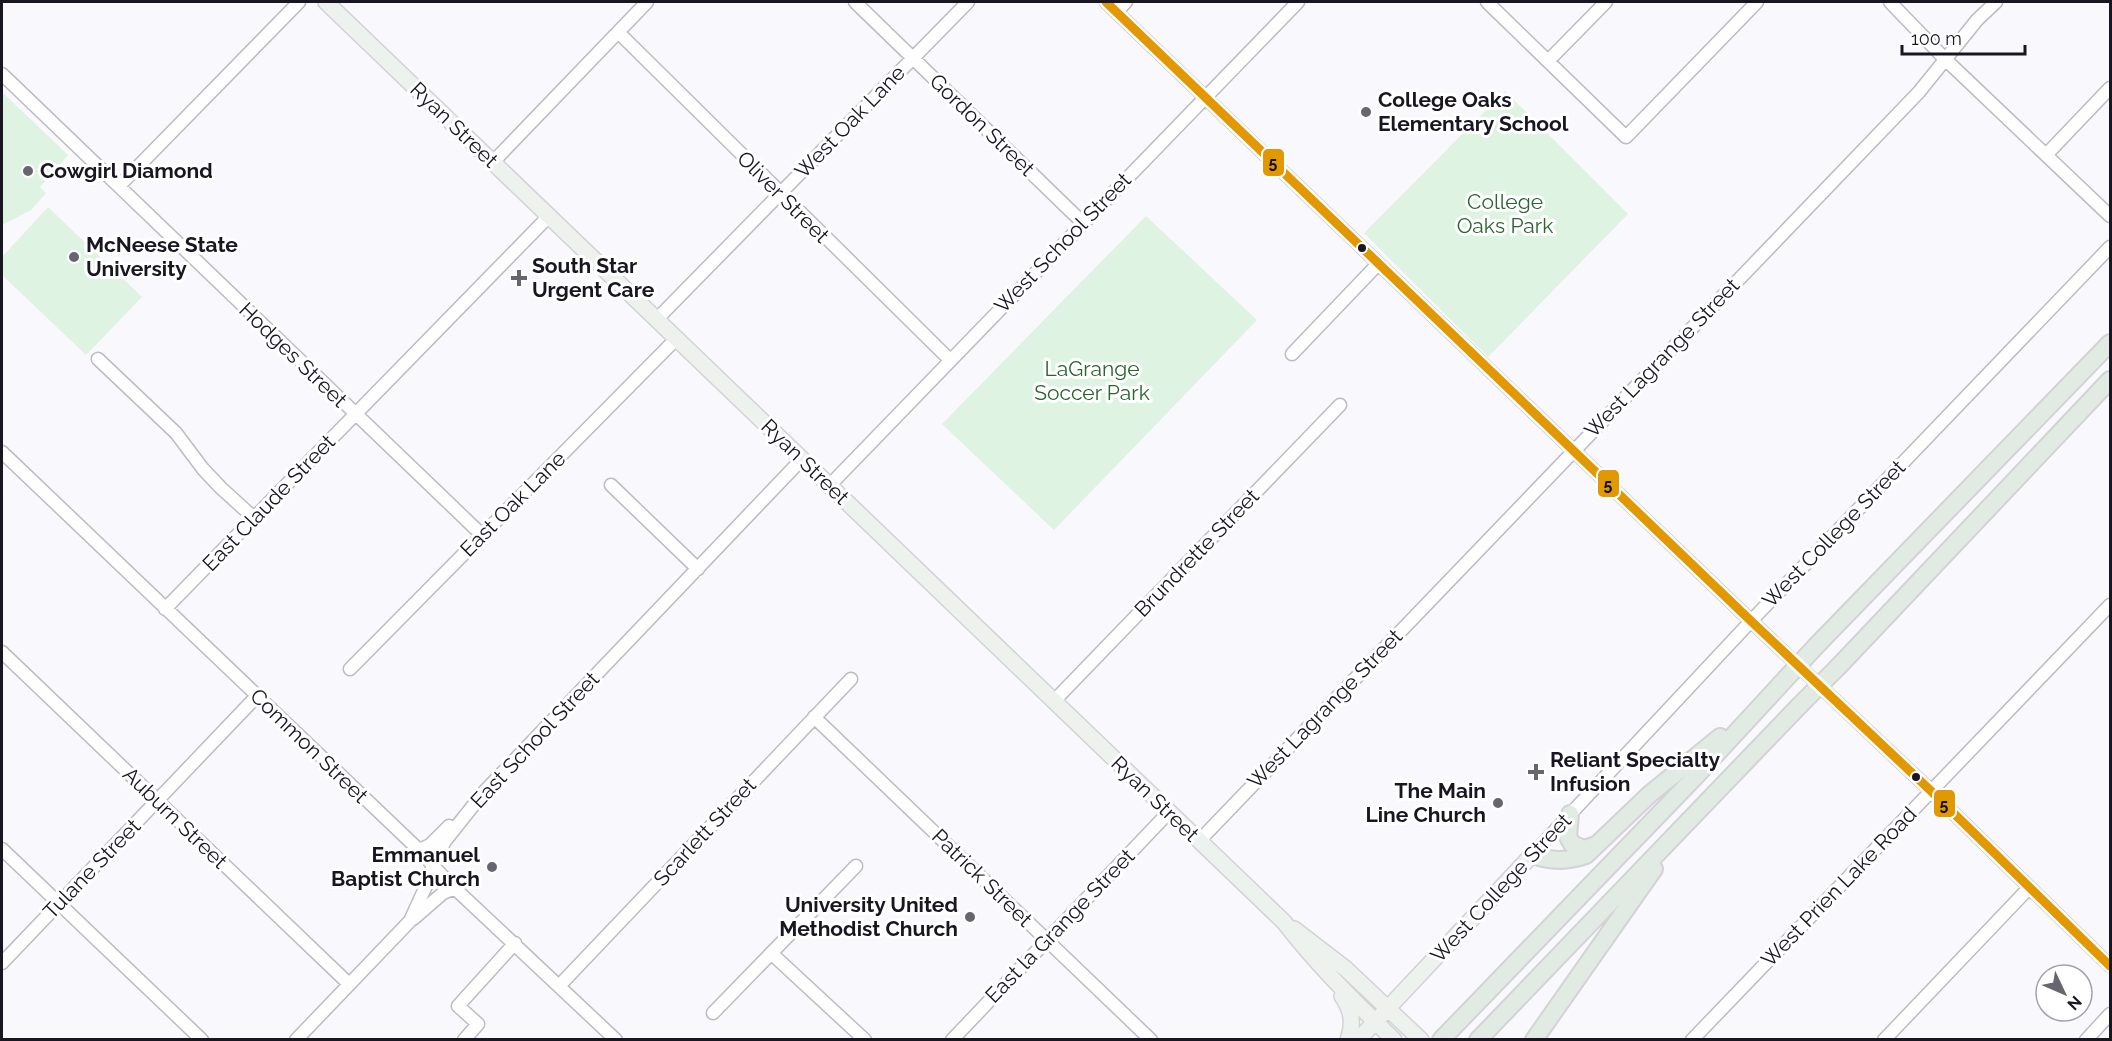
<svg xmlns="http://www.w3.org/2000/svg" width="2112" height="1041" viewBox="0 0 2112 1041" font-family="Raleway,sans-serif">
<rect width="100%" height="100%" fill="#f9f8fd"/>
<path fill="#def3e1" d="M1505 91 1628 214 1488 357 1364 233Z
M2 92 68 155 40 187 46 193 31 210 2 225Z
M48 207 142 297 86 355 2 275V257Z
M1146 216 1257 320 1054 530 942 424Z"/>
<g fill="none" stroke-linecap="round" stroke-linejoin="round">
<g stroke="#bdbbc3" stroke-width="15">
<path id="minor" d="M855 2 1083 223
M1106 2 1751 621 1931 791 2110 966
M1487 2 1626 137 1757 2
M1890 2 1945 59 2110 216
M1116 12 1126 2
M618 32 950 360
M1548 61 1606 2
M2 74 482 535
M2046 155 2110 88
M493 162 647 2
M119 186 299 2
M657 319 968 2
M1292 354 1378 264
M98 359 176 433 203 469 221 488 254 518
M2 452 419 850 447 881 616 1040
M611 485 698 569
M829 486 1298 2
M165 609 549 216
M2 652 349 984
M350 669 676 339
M1054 701 1340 405
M814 717 1151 1040
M1199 841 1919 92 1977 20 1996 2
M2 849 202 1040
M419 850 430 845 449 826
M1532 855 1751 621 2110 247
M413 919 443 893 455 888
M771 953 865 1040
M2 963 257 696
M559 986 851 679
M713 1013 856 866
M296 1040 410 921 426 886 433 865 445 841 484 792 802 459
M464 1040 478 1024 458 1006 515 943
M952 1040 1169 812
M1692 1040 2110 605
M1884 1040 2029 888
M2086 1040 2110 1014"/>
</g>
<g stroke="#d3d3d6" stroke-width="18">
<path id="major" d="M326 2 1284 922C1317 965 1355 1002 1394 1040
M1294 929 1346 969 1421 1040
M1342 996C1352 1011 1354 1023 1348 1040
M1358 1040 1532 855"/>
</g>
<g stroke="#d3d3d6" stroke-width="20">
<path id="highway" d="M1817 645 2110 343
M1839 666 2110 380
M1570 814 1568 837 1572 844 1584 849 1596 845
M1532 855C1551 861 1566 862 1586 855L1650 794 1720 737
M1441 1040 1695 777 1779 686
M1478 1040 1800 705
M1534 1040 1654 869"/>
</g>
<use href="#minor" stroke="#fefeff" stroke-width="12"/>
<use href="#major" stroke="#edf2ef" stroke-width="15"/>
<use href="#highway" stroke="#e1eae3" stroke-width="16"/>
<g stroke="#d3d3d6" stroke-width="20" stroke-linecap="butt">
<path id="highway-bridge" d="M1779 686 1817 645
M1800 705 1839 666"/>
</g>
<use href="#highway-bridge" stroke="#e1eae3" stroke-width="16"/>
<g stroke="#fff" stroke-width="14">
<path id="bus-1" d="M1106 2 1751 621 1931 791 2110 966"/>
</g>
<use href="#bus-1" stroke="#e19803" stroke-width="9"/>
</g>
<g fill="#67656f" stroke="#fff" stroke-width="2">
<circle cx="1366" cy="112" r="6"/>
<circle cx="28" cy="171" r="6"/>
<circle cx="74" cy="257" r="6"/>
<path d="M516 269h6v6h6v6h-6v6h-6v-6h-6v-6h6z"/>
<path d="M1533 763h6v6h6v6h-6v6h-6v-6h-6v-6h6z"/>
<circle cx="1498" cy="803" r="6"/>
<circle cx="492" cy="867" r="6"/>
<circle cx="970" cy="917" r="6"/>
</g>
<g fill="#191622" stroke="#fff" stroke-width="2">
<circle cx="1362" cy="248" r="5"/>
<circle cx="1916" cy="777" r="5"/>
</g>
<g text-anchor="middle" stroke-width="6" stroke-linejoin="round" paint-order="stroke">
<g font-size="21" font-weight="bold" fill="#191622" stroke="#fff" text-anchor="start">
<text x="1378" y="107">College Oaks<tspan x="1378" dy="24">Elementary School</tspan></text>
<text x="40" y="178">Cowgirl Diamond</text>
<text x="86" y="252">McNeese State<tspan x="86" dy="24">University</tspan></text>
<text x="532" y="273">South Star<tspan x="532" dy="24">Urgent Care</tspan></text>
<text x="1550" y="767">Reliant Specialty<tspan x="1550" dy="24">Infusion</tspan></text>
<text x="1486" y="798" text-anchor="end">The Main<tspan x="1486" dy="24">Line Church</tspan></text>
<text x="480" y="862" text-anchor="end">Emmanuel<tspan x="480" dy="24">Baptist Church</tspan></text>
<text x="958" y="912" text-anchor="end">University United<tspan x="958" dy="24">Methodist Church</tspan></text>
</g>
<g font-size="21" fill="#191622" stroke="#fff">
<text transform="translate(850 122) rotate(-46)" y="7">West Oak Lane</text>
<text transform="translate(454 125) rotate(44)" y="7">Ryan Street</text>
<text transform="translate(982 125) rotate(44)" y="7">Gordon Street</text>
<text transform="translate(783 197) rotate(45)" y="7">Oliver Street</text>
<text transform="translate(1063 243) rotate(-46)" y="7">West School Street</text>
<text transform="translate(293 355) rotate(44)" y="7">Hodges Street</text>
<text transform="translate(1662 358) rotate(-46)" y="7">West Lagrange Street</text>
<text transform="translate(805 462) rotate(44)" y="7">Ryan Street</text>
<text transform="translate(269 503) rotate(-46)" y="7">East Claude Street</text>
<text transform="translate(513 504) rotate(-45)" y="7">East Oak Lane</text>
<text transform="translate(1834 534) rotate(-46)" y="7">West College Street</text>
<text transform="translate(1197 553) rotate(-46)" y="7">Brundrette Street</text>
<text transform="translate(1325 709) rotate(-46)" y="7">West Lagrange Street</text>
<text transform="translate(535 740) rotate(-47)" y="7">East School Street</text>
<text transform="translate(309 746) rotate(44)" y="7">Common Street</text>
<text transform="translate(1155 799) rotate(44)" y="7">Ryan Street</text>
<text transform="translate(175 818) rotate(44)" y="7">Auburn Street</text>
<text transform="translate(705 832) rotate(-47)" y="7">Scarlett Street</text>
<text transform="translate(92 869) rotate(-46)" y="7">Tulane Street</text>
<text transform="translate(982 878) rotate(44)" y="7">Patrick Street</text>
<text transform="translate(1839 887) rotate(-46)" y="7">West Prien Lake Road</text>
<text transform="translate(1501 888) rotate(-47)" y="7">West College Street</text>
<text transform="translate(1060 926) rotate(-46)" y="7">East la Grange Street</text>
</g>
<g font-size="21" fill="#296431" stroke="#fff">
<text x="1505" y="209">College<tspan x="1505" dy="24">Oaks Park</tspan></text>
<text x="1092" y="376">LaGrange<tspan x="1092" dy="24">Soccer Park</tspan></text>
</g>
</g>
<g stroke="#fff" stroke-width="2">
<rect x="1262" y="148" width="23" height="29" rx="6" fill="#e19803"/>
<rect x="1597" y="469" width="23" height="29" rx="6" fill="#e19803"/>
<rect x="1933" y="789" width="23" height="29" rx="6" fill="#e19803"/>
</g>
<g font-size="16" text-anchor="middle" font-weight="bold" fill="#111">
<text x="1273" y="168">5</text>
<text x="1608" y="490">5</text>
<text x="1944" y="810">5</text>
</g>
<rect width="2112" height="1041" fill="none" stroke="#191622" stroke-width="6"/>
<g transform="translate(2064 993) rotate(134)"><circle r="28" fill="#ffffff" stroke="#a3a2a7" stroke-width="1.5"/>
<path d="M0-4.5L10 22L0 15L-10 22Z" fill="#67656f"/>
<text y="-9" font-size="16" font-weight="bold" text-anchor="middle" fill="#191622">N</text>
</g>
<path d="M1902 45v9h123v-9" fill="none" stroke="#191622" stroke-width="3"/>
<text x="1911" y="45" font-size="18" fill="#191622" stroke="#ffffff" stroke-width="4.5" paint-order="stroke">100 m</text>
</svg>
